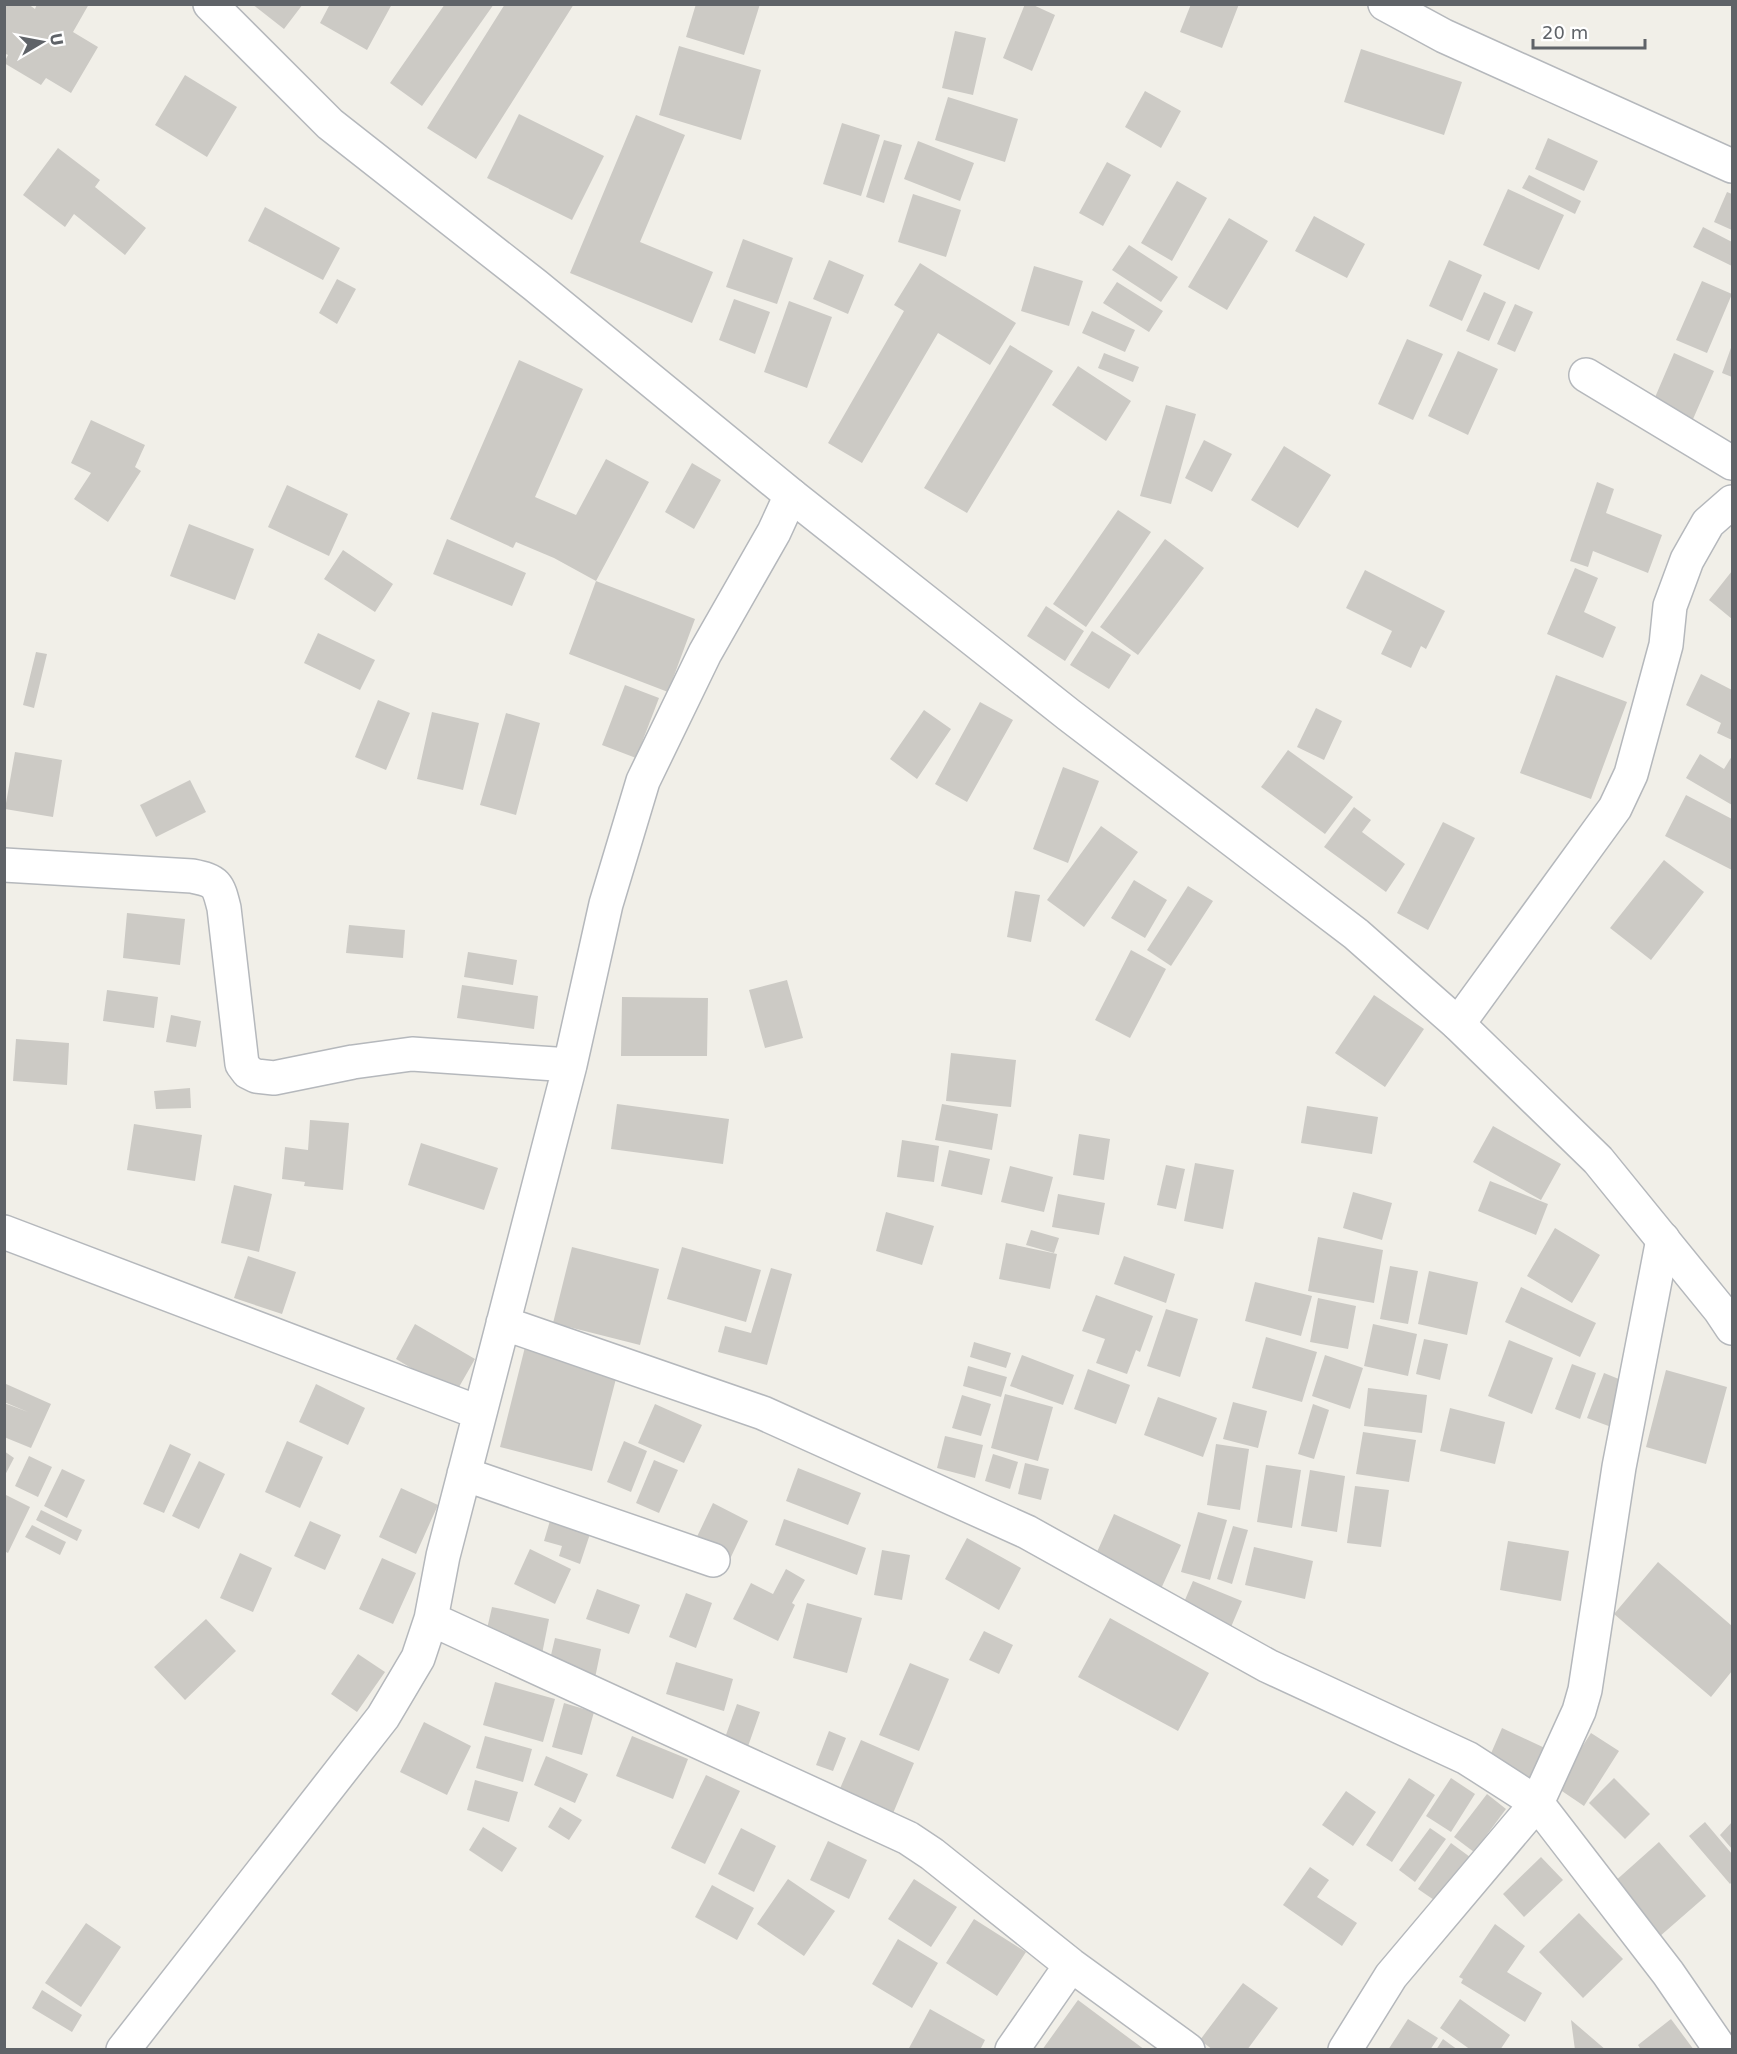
<svg xmlns="http://www.w3.org/2000/svg" width="1737" height="2054" viewBox="0 0 1737 2054" font-family="'DejaVu Sans',sans-serif">
<rect width="100%" height="100%" fill="#f1efe8"/>
<path fill="#cccac5" d="M4 4H28L35 9 37 4H89L73 32 98 47 71 93 46 78 41 85 4 63 8 55 4 53Z
M252 4H303L284 29Z
M330 4H392L367 50 320 23Z
M445 4H494L422 106 390 83Z
M505 4H574L476 159 427 128Z
M696 4H760L744 55 686 37Z
M1025 4H1031L1055 15 1032 71 1003 58Z
M1191 4H1239L1222 48 1180 32Z
M955 31 986 38 973 95 942 88Z
M679 46 761 70 741 140 659 115Z
M1361 49 1462 82 1444 135 1344 102Z
M185 75 237 107 207 157 155 125Z
M1145 91 1181 111 1161 148 1125 127Z
M948 97 1018 119 1005 162 935 140Z
M519 114 604 156 572 220 487 178Z
M636 115 685 135 640 242 713 272 692 323 570 273Z
M842 123 880 135 861 196 823 184Z
M1548 138 1598 161 1584 191 1535 169Z
M884 140 902 145 884 203 866 197Z
M918 141 974 163 960 201 904 179Z
M58 148 100 180 95 187 146 228 125 255 74 214 65 227 23 195Z
M1107 162 1131 175 1103 226 1079 213Z
M1529 175 1581 201 1575 214 1522 188Z
M1177 181 1207 198 1172 261 1141 243Z
M1508 189 1564 215 1539 270 1483 245Z
M1727 192 1732 194V230L1714 222Z
M913 194 961 210 946 257 898 242Z
M265 207 340 248 323 280 248 241Z
M1314 216 1365 244 1347 278 1295 251Z
M1229 218 1268 241 1227 310 1188 287Z
M1703 227 1732 242V266L1693 247Z
M743 239 793 258 777 304 726 287Z
M1129 245 1178 277 1161 302 1112 270Z
M829 260 864 275 848 314 813 299Z
M1449 260 1482 275 1462 321 1429 306Z
M920 263 1016 323 990 365 938 333 862 463 828 443 904 311 894 305Z
M1034 266 1083 281 1069 326 1021 311Z
M337 279 356 289 337 324 319 313Z
M1702 281 1732 294 1707 353 1676 340Z
M1117 282 1163 311 1149 332 1103 303Z
M1484 292 1506 302 1489 341 1466 331Z
M734 299 770 312 755 354 719 340Z
M789 301 832 317 807 388 764 372Z
M1515 304 1533 312 1515 352 1497 344Z
M1092 311 1135 330 1125 352 1082 333Z
M1407 339 1443 354 1413 420 1378 404Z
M1010 345 1053 371 967 513 924 488Z
M1732 345V377L1722 373Z
M1458 351 1498 369 1468 435 1428 416Z
M1104 353 1139 367 1133 382 1098 368Z
M1674 353 1714 371 1690 426 1650 409Z
M519 360 583 389 535 497 576 515 606 459 649 482 596 581 554 558 516 542 513 548 450 519Z
M1078 366 1131 401 1106 441 1052 405Z
M1166 405 1196 414 1171 504 1140 496Z
M91 420 145 445 135 467 141 471 108 522 74 499 91 473 71 463Z
M1204 440 1232 454 1212 492 1185 478Z
M1284 446 1331 475 1298 528 1251 500Z
M692 463 721 480 694 529 665 512Z
M1597 482 1614 489 1606 513 1662 535 1648 573 1593 551 1588 567 1570 561Z
M287 485 348 514 329 556 268 527Z
M1118 510 1151 532 1086 627 1053 604Z
M189 524 254 549 235 600 170 576Z
M447 539 526 573 512 606 433 574Z
M1165 539 1204 568 1138 655 1100 627Z
M343 550 393 584 375 612 324 579Z
M1575 568 1598 578 1584 612 1616 627 1603 658 1547 634Z
M1365 570 1445 611 1426 649 1421 646 1411 668 1381 654 1392 631 1346 608Z
M1732 571V619L1709 600Z
M596 581 695 619 668 692 569 654Z
M1046 606 1084 631 1065 661 1027 636Z
M1092 631 1131 655 1109 689 1070 665Z
M318 633 375 660 360 690 304 663Z
M36 652 47 654 34 708 23 705Z
M1701 674 1732 690V740L1717 733 1721 723 1686 705Z
M1556 675 1627 702 1591 799 1520 773Z
M625 685 659 698 636 758 602 745Z
M378 700 410 713 386 770 355 757Z
M980 702 1013 720 967 802 935 784Z
M1316 708 1342 721 1324 760 1297 747Z
M924 710 951 729 917 779 890 759Z
M432 712 479 723 463 790 417 779Z
M506 713 540 723 516 815 480 805Z
M1288 750 1353 797 1325 834 1261 787Z
M15 752 62 760 53 817 5 809Z
M1700 754 1724 769 1732 756V805L1686 778Z
M1063 767 1099 781 1068 863 1033 849Z
M190 780 206 812 156 837 140 805Z
M1686 795 1732 819V870L1665 836Z
M1354 807 1371 820 1362 832 1405 864 1386 892 1324 847Z
M1443 822 1475 838 1428 930 1397 913Z
M1101 826 1138 852 1084 927 1047 900Z
M1664 860 1704 892 1651 960 1610 928Z
M1134 880 1167 900 1145 938 1111 918Z
M1188 886 1213 901 1171 966 1147 950Z
M1015 891 1040 895 1031 942 1007 937Z
M127 913 185 919 180 965 123 958Z
M349 925 405 930 403 958 346 953Z
M1131 950 1166 969 1130 1038 1095 1020Z
M468 952 517 960 513 985 464 977Z
M787 980 803 1038 765 1048 749 990Z
M462 985 538 996 534 1029 457 1018Z
M107 990 158 997 154 1028 103 1021Z
M1374 995 1424 1029 1385 1087 1335 1053Z
M622 997 708 998 707 1056H621Z
M171 1015 201 1021 196 1047 166 1042Z
M16 1039 69 1043 67 1085 13 1081Z
M951 1053 1016 1060 1011 1107 946 1101Z
M190 1088 191 1108 156 1109 154 1091Z
M617 1104 729 1119 723 1164 611 1149Z
M942 1104 998 1114 992 1150 935 1140Z
M1307 1106 1378 1117 1372 1154 1301 1143Z
M310 1120 349 1123 343 1190 304 1186 305 1182 282 1179 285 1147 308 1150Z
M134 1124 202 1135 195 1181 127 1170Z
M1493 1126 1561 1164 1541 1200 1473 1162Z
M1079 1134 1110 1139 1104 1180 1073 1175Z
M902 1140 939 1146 934 1182 897 1177Z
M421 1143 498 1168 484 1210 408 1185Z
M949 1150 990 1159 982 1195 941 1186Z
M1195 1163 1234 1170 1223 1229 1184 1221Z
M1166 1165 1185 1169 1176 1209 1157 1205Z
M1010 1166 1053 1177 1044 1212 1001 1202Z
M1490 1181 1548 1204 1536 1235 1478 1211Z
M234 1185 272 1194 259 1252 221 1243Z
M1353 1192 1392 1203 1382 1240 1343 1228Z
M1058 1194 1105 1203 1099 1235 1052 1227Z
M886 1212 934 1226 922 1265 876 1251Z
M1555 1228 1600 1255 1572 1303 1527 1276Z
M1031 1230 1059 1238 1054 1253 1026 1245Z
M1318 1237 1383 1250 1374 1303 1308 1291Z
M1006 1243 1057 1254 1050 1289 999 1279Z
M572 1247 659 1269 640 1345 553 1323Z
M682 1247 761 1270 746 1322 667 1299Z
M248 1256 296 1272 282 1314 234 1298Z
M1124 1256 1175 1274 1166 1303 1114 1284Z
M1390 1266 1418 1271 1408 1324 1380 1319Z
M771 1268 792 1274 767 1365 718 1352 725 1326 751 1333Z
M1429 1271 1478 1282 1467 1335 1418 1324Z
M1255 1282 1312 1296 1301 1336 1245 1321Z
M1521 1287 1596 1323 1580 1357 1505 1322Z
M1096 1295 1153 1316 1140 1352 1136 1350 1127 1374 1096 1363 1105 1339 1082 1331Z
M1318 1298 1356 1306 1348 1349 1310 1342Z
M1166 1309 1198 1319 1180 1377 1147 1366Z
M415 1324 475 1359 455 1394 396 1359Z
M1373 1324 1417 1334 1408 1376 1364 1366Z
M1266 1337 1317 1352 1302 1402 1252 1388Z
M1424 1339 1448 1344 1440 1380 1416 1374Z
M1509 1340 1553 1358 1532 1414 1488 1396Z
M974 1342 1011 1353 1006 1368 970 1357Z
M525 1347 618 1371 592 1471 500 1447Z
M1022 1355 1074 1375 1063 1405 1010 1386Z
M1325 1355 1363 1368 1350 1409 1312 1396Z
M1572 1364 1596 1373 1580 1419 1555 1409Z
M968 1366 1007 1377 1001 1397 963 1386Z
M1088 1369 1130 1385 1116 1424 1074 1409Z
M1666 1370 1727 1387 1706 1464 1646 1447Z
M1604 1373 1631 1384 1614 1428 1587 1418Z
M6 1384 51 1404 31 1448 4 1437V1403L28 1412 4 1402Z
M316 1384 365 1408 348 1445 299 1422Z
M1368 1388 1427 1395 1422 1433 1364 1426Z
M1005 1394 1053 1407 1038 1461 991 1448Z
M962 1395 991 1404 981 1436 952 1428Z
M1158 1397 1217 1418 1203 1457 1144 1435Z
M1233 1402 1267 1411 1258 1448 1223 1439Z
M655 1404 702 1425 684 1463 638 1443Z
M1313 1404 1329 1410 1314 1459 1298 1454Z
M1450 1408 1505 1422 1495 1464 1440 1451Z
M1363 1432 1416 1440 1409 1482 1356 1474Z
M945 1436 983 1445 975 1478 937 1468Z
M287 1441 323 1457 300 1508 265 1492Z
M624 1441 647 1451 631 1492 607 1482Z
M170 1444 191 1454 164 1513 143 1504Z
M1216 1444 1249 1449 1240 1510 1207 1505Z
M4 1451 14 1458 4 1477Z
M993 1454 1018 1462 1010 1489 985 1481Z
M29 1456 52 1467 38 1497 15 1486Z
M654 1460 678 1470 659 1513 636 1503Z
M199 1461 225 1474 199 1529 172 1516Z
M1025 1463 1049 1469 1041 1500 1018 1494Z
M1266 1465 1301 1470 1292 1528 1257 1522Z
M798 1468 861 1493 848 1525 786 1501Z
M62 1469 85 1480 67 1518 44 1506Z
M1310 1470 1345 1476 1337 1532 1301 1526Z
M1355 1486 1389 1490 1381 1547 1347 1543Z
M401 1488 438 1505 416 1554 379 1537Z
M4 1494 30 1507 8 1553 4 1551Z
M713 1503 748 1521 730 1559 695 1541Z
M41 1510 82 1530 77 1541 36 1520Z
M1198 1512 1227 1520 1210 1580 1181 1572Z
M552 1514 593 1525 580 1564 559 1556 562 1546 544 1541Z
M1114 1514 1181 1545 1160 1591 1093 1561Z
M784 1519 866 1548 857 1575 775 1545Z
M310 1521 341 1535 325 1570 294 1556Z
M32 1525 66 1542 60 1555 25 1537Z
M1233 1526 1248 1530 1232 1584 1217 1579Z
M967 1538 1021 1568 999 1610 945 1579Z
M1508 1541 1569 1551 1561 1601 1500 1590Z
M1254 1547 1313 1561 1305 1599 1245 1585Z
M530 1549 571 1569 555 1604 514 1584Z
M882 1550 910 1555 902 1600 874 1595Z
M240 1553 272 1568 253 1612 220 1598Z
M382 1558 416 1573 393 1624 359 1609Z
M1658 1562 1732 1626V1671L1711 1697 1614 1614Z
M786 1569 805 1580 792 1603 795 1605 778 1641 733 1619 751 1583 773 1594Z
M1193 1581 1242 1601 1231 1627 1182 1607Z
M597 1589 640 1605 629 1634 586 1619Z
M686 1593 712 1603 696 1648 669 1637Z
M807 1603 862 1618 847 1673 793 1658Z
M492 1607 549 1619 542 1654 484 1642Z
M1110 1618 1209 1673 1178 1731 1078 1677Z
M206 1619 236 1651 185 1700 154 1667Z
M984 1631 1013 1645 999 1674 969 1660Z
M555 1638 601 1649 595 1678 548 1668Z
M358 1654 385 1672 357 1712 331 1694Z
M676 1662 733 1679 724 1711 666 1694Z
M910 1663 949 1679 919 1751 879 1735Z
M495 1682 555 1699 543 1742 483 1725Z
M564 1703 594 1712 582 1755 552 1747Z
M737 1704 760 1712 745 1755 722 1746Z
M424 1722 471 1746 447 1795 400 1772Z
M1502 1728 1547 1749 1534 1779 1489 1758Z
M829 1731 846 1738 833 1771 816 1765Z
M1591 1733 1619 1751 1584 1806 1556 1787Z
M485 1736 532 1749 523 1782 476 1768Z
M632 1736 688 1759 673 1799 616 1776Z
M861 1740 914 1763 889 1823 835 1800Z
M546 1756 588 1774 575 1803 534 1785Z
M706 1775 740 1791 705 1864 671 1848Z
M1409 1778 1435 1795 1392 1862 1366 1845Z
M1451 1778 1475 1794 1451 1832 1426 1816Z
M1614 1778 1650 1814 1625 1839 1589 1803Z
M475 1780 518 1792 509 1822 467 1810Z
M1346 1791 1376 1812 1353 1846 1322 1825Z
M1487 1794 1506 1809 1474 1852 1454 1837Z
M560 1807 582 1820 569 1840 548 1827Z
M1705 1822 1732 1854V1882L1730 1884 1689 1836Z
M1732 1822V1849L1720 1835Z
M483 1827 517 1848 502 1872 469 1850Z
M741 1828 776 1846 754 1892 718 1874Z
M1430 1828 1446 1839 1415 1882 1399 1870Z
M828 1841 867 1860 849 1899 810 1880Z
M1659 1842 1706 1896 1659 1937 1613 1883Z
M1451 1843 1470 1857 1437 1902 1418 1889Z
M1541 1857 1563 1880 1524 1917 1503 1894Z
M1310 1867 1329 1880 1317 1897 1357 1923 1342 1946 1283 1905Z
M788 1879 835 1911 804 1956 757 1924Z
M914 1879 957 1907 931 1947 888 1919Z
M712 1885 754 1908 737 1940 695 1917Z
M1579 1913 1623 1959 1583 1998 1539 1952Z
M974 1919 1026 1952 997 1996 946 1963Z
M86 1923 121 1947 81 2007 45 1983Z
M1495 1924 1525 1946 1507 1972 1542 1993 1525 2022 1461 1983 1463 1979 1459 1977Z
M898 1939 938 1963 912 2008 872 1984Z
M1243 1983 1278 2008 1247 2050H1213L1200 2040Z
M42 1990 82 2015 72 2032 32 2008Z
M1460 1999 1510 2035 1500 2050H1471L1440 2028Z
M1078 2000 1145 2050H1042Z
M930 2009 985 2040 980 2050H908Z
M1408 2019 1438 2038 1430 2050H1388Z
M1671 2019 1694 2050H1641L1638 2045Z
M1571 2020 1606 2050H1575Z
M1443 2039 1458 2050H1436Z"/>
<g fill="none" stroke-linecap="round" stroke-linejoin="round">
<g stroke="#b5b8bc" stroke-width="36">
<path id="minor" d="M1385 4 1444 36 1732 166
M1586 375 1732 463
M4 865 192 876C217 881 218 884 224 908L242 1064 248 1072 256 1076 274 1078 353 1062 412 1054 570 1065
M1458 1024 1615 808 1631 774 1666 645 1670 606 1687 560 1708 523 1732 502
M4 1232 480 1413
M503 1323 763 1413 1027 1532 1268 1666 1467 1758 1537 1803 1668 1973 1721 2050
M464 1474 713 1560
M431 1619 908 1838 932 1854 1071 1965 1188 2050
M123 2050 383 1717 418 1658 431 1619 443 1556 570 1065 606 904 643 781 705 653 774 532 791 495
M1012 2050 1071 1965
M1345 2050 1391 1976 1537 1803 1579 1711 1585 1690 1619 1467 1663 1239"/>
</g>
<g stroke="#b5b8bc" stroke-width="36">
<path id="tertiary" d="M210 4 330 124 535 285 791 495 1069 715 1356 934 1458 1024 1598 1160 1720 1310 1732 1328"/>
</g>
<use href="#minor" stroke="#fff" stroke-width="33"/>
<use href="#tertiary" stroke="#fff" stroke-width="33"/>
</g>
<rect width="1737" height="2054" fill="none" stroke="#5f6368" stroke-width="12"/>
<g transform="translate(42 42) rotate(80)" stroke="#ffffff" stroke-width="4.5" paint-order="stroke">
<path d="M0-4.5L10 22L0 15L-10 22Z" fill="#5f6368"/>
<text y="-9" font-size="16" font-weight="bold" text-anchor="middle" fill="#5f6368">U</text>
</g>
<path d="M1533 39v9h112v-9" fill="none" stroke="#5f6368" stroke-width="3"/>
<text x="1542" y="39" font-size="18" fill="#5f6368" stroke="#ffffff" stroke-width="4.5" paint-order="stroke">20 m</text>
</svg>
